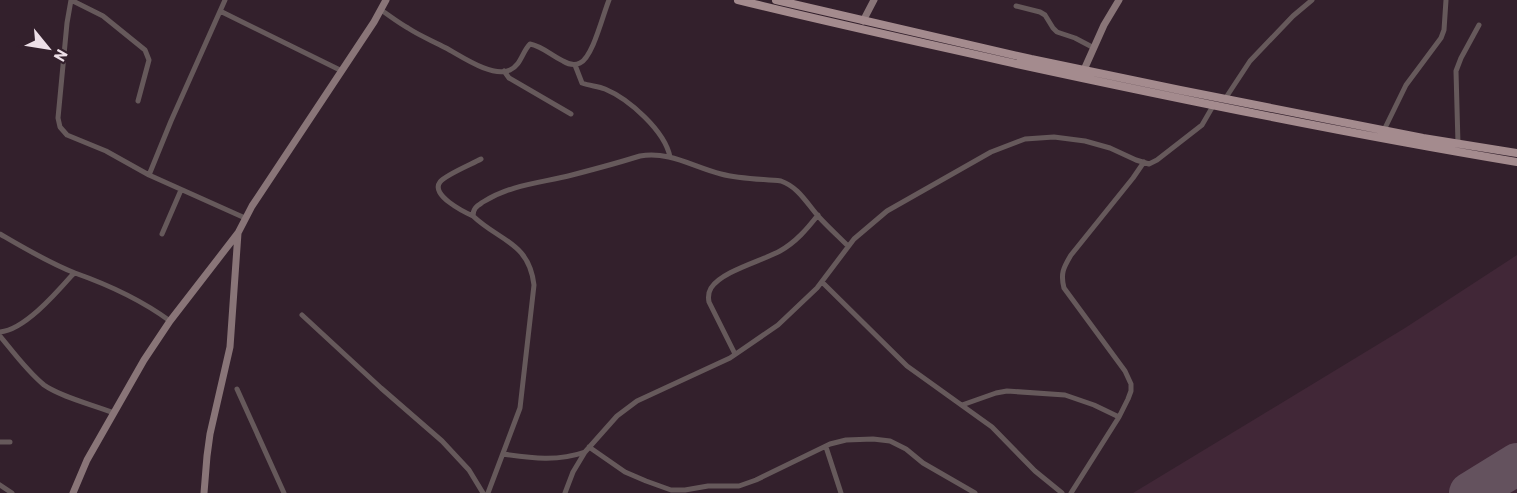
<svg xmlns="http://www.w3.org/2000/svg" width="1517" height="493" viewBox="0 0 1517 493" font-family="Barlow,sans-serif">
<rect width="100%" height="100%" fill="#33202c"/>
<path fill="#412737" d="M1517 255V493H1133L1405 328Z"/>
<g fill="none" stroke-linecap="round" stroke-linejoin="round">
<path stroke="#64525e" stroke-width="42" d="M1470 493 1517 464"/>
<path stroke="#66595b" stroke-width="5" d="M71 0 67 23 58 118 60 127 67 135 106 151 149 175
M71 0 103 16 145 50 149 60 138 101
M225 0 171 121 149 175 245 218
M1016 6 1040 12 1045 15 1053 28 1057 32 1075 38 1094 48
M381 10C390 16 399 23 408 28 420 36 433 41 446 48 461 56 492 78 510 70 521 65 522 52 530 44 542 46 552 56 563 61 568 64 574 66 580 63 593 57 603 14 609 0
M220 11 342 71
M575 65 582 83C590 86 598 86 605 89 629 99 665 131 670 157
M504 71 509 78 571 114
M1225 99 1250 61 1293 16 1312 0
M1384 130 1406 85 1441 38 1444 30 1446 0
M1458 144 1456 71 1461 58 1479 25
M473 216C464 212 430 195 440 182 445 175 472 164 481 159
M0 234C24 248 49 263 75 273 109 285 140 299 170 321
M162 234 181 190
M822 282 907 366 992 427 1035 471 1062 493
M302 315 381 388 442 441 469 470 483 493
M0 332C25 330 58 291 74 273
M0 336C14 353 27 371 44 385 61 397 94 405 114 413
M735 354 709 302C708 297 708 293 711 288 722 271 762 261 780 251 796 242 807 229 818 215
M237 389 284 493
M962 405 996 393 1007 391 1065 395 1094 405 1119 417
M0 442H10
M589 447 625 472 646 481 671 490H685L708 486H739L756 480 830 444 846 440 873 439 890 441 906 449 923 463 975 493
M826 447 841 493
M503 454C531 458 557 462 585 452
M0 485 12 493
M488 493 520 408 534 285C529 242 499 241 473 216 473 208 477 206 483 202 512 184 541 183 572 175 595 169 618 163 640 156 670 151 693 167 721 174 740 179 761 179 781 181 798 187 806 202 818 216 827 226 838 236 848 246
M565 493 573 472 585 452 617 416 637 401 730 358 778 325 817 288 854 239 887 211 991 152 1025 139 1054 137 1085 141 1110 148 1136 160 1149 164 1157 160 1202 125 1213 106
M1071 493 1119 417 1128 399 1131 391V384L1125 371 1064 288C1060 273 1064 267 1071 255L1133 178 1144 162"/>
<path stroke="#897578" stroke-width="7" d="M863 21 874 0
M1083 72 1104 25 1119 0
M73 493 87 460 144 360 170 321 238 233
M204 493 207 456 210 434 230 347 238 233 252 206 374 22 386 0"/>
<path stroke="#a48b8e" stroke-width="8" d="M738 0C831 23 924 43 1017 64 1183 100 1349 134 1517 162
M776 0 1031 59 1180 90 1423 138 1517 153"/>
</g>
<g transform="translate(48 48) rotate(120)" stroke="#33202c" stroke-width="4.5" paint-order="stroke">
<path d="M0-4.5L10 22L0 15L-10 22Z" fill="#eddfe7"/>
<text y="-9" font-size="16" font-weight="bold" text-anchor="middle" fill="#eddfe7">N</text>
</g>
</svg>
